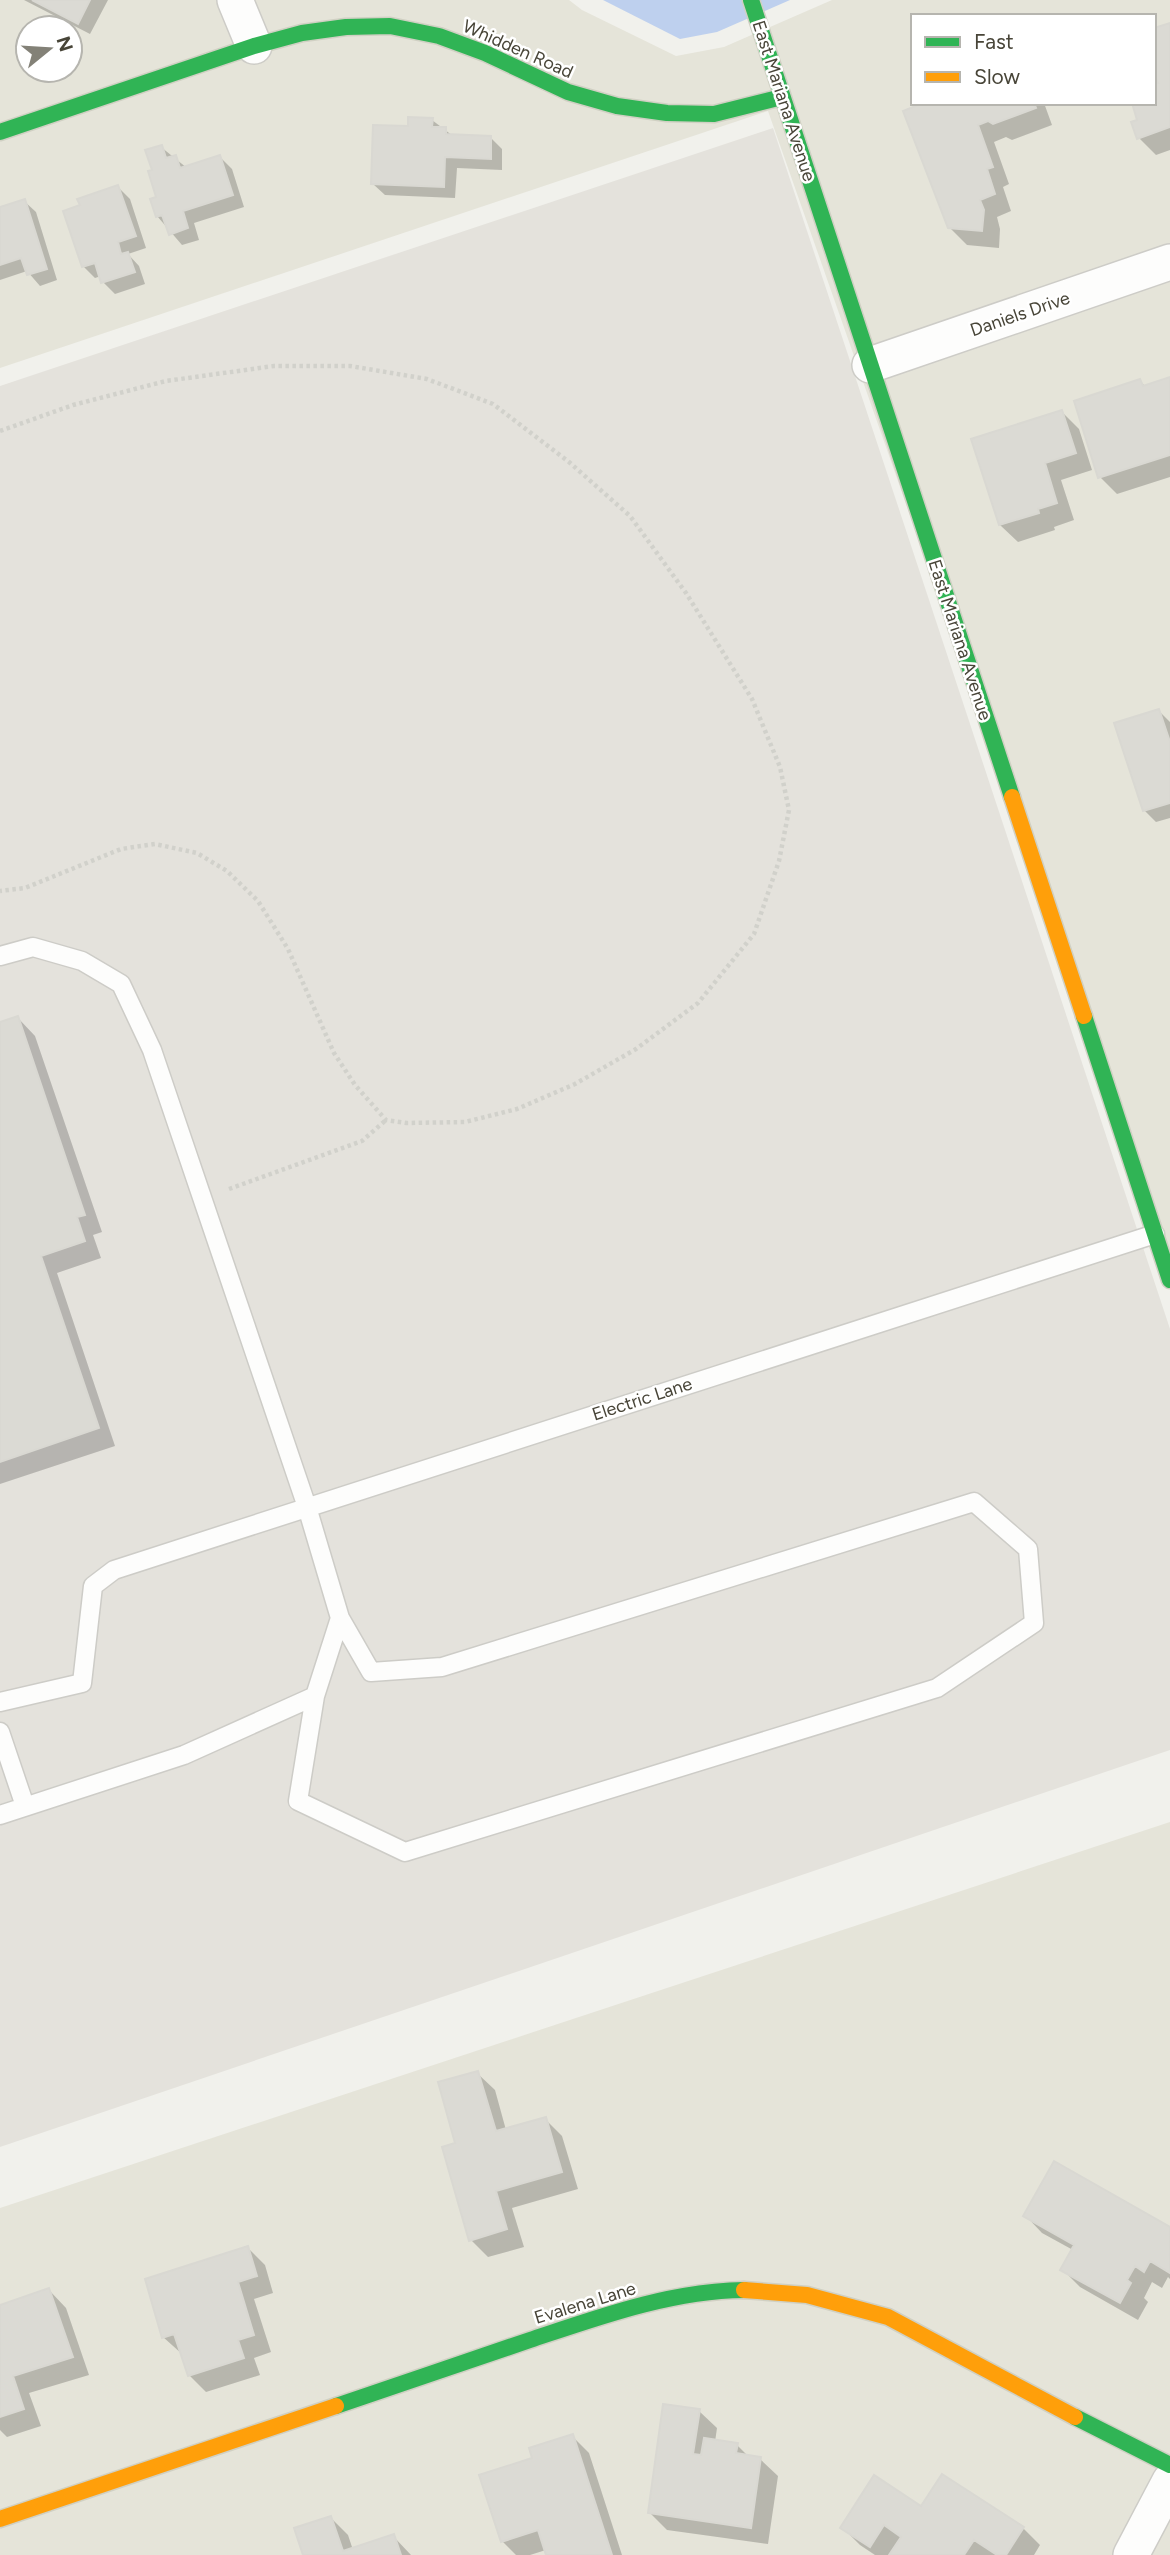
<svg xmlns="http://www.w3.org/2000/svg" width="1170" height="2555" viewBox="0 0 1170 2555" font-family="Figtree,sans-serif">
<rect width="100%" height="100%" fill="#f1f1ec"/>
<path fill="#e5e4d9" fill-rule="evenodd" d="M0 0H569L582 10 676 56 724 47 832 0H1170V1256L768 111 0 368ZM913 16H1154V103H913ZM28 28H70V70H28Z
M1170 1822V2555H0V2208Z"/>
<path fill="#e4e2dc" d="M773 128 1170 1329V1750L0 2147V386Z"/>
<path fill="#bed0ee" d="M603 0H790L717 32 680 39Z"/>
<path fill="#0003" d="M24 0H108L90 34Z
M1170 25V150L1156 155 1139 138 1140 121 1154 103Z
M928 103H1044L1052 125 1012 140 1006 137 994 142 1009 184 1003 187 1011 211 997 217 1000 229 999 248 967 245 949 227Z
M432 120 453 136 490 137 502 149V170L457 168 455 198 385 195 373 184Z
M161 147 187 168 220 157 232 169 244 207 194 223 199 240 182 245 157 216 158 198 154 171Z
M118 187 130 199 146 248 128 254 139 266 145 284 115 294 103 282 101 276 95 278 83 266Z
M24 201 36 212 57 280 40 286 27 271 0 280V208Z
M1170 379V477L1117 494 1100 477 1140 381 1146 387Z
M1061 411 1079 429 1092 470 1061 480 1074 520 1054 527 1055 530 1018 542 1000 525Z
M1159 711 1170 722V818L1156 822 1144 810Z
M18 1018 35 1036 102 1232 93 1235 101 1258 57 1273 115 1446 0 1484V1024Z
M477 2073 495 2090 506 2130 545 2119 562 2136 578 2189 512 2208 524 2247 488 2257 471 2240 457 2144Z
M1025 2215 1170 2229V2279L1168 2277 1162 2288 1152 2282 1144 2298 1148 2302 1138 2320 1080 2287 1063 2270 1073 2250 1042 2233Z
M248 2248 265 2265 273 2293 254 2299 271 2352 254 2358 260 2375 206 2392 189 2375 182 2354 163 2337Z
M49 2290 66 2308 89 2375 29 2393 41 2426 7 2437 0 2430V2307Z
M699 2411 717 2428 715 2442 737 2445 749 2457 760 2459 778 2476 768 2544 667 2530 649 2512Z
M572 2436 589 2453 622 2555H548L546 2550 530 2555H516L502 2541 534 2459Z
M922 2508 1023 2528 1040 2545 1034 2555H875L860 2545 843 2528Z
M331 2518 348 2535 353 2550 393 2536 411 2555H305Z"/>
<path fill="#dbdad4" stroke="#d9d8d2" stroke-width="2" d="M32 0H90L78 24Z
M1170 23V127L1137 139 1131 122 1137 120 1132 103H1154V84L1158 83 1154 74V28Z
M923 103H1034L1036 108 993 124 988 121 978 125 993 167 987 169 995 194 980 200 984 210 982 231 948 228 903 111Z
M408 117 433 118 432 127H446V134L491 136V159L445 157 444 187 371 184 373 125 408 126Z
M162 145 166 158 176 155 180 168 220 155 233 195 183 211 188 228 169 235 162 215 156 217 150 199 156 197 148 171 152 170 145 150Z
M118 185 136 236 118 242 121 254 128 252 135 272 101 283 95 263 82 267 63 211 80 205 77 199Z
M25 199 47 269 27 275 21 258 0 265V207Z
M1170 377V455L1098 478 1074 401 1140 379 1143 386Z
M1062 410 1076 453 1045 463 1057 503 1038 509 1039 513 999 525 971 439Z
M1159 709 1170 742V803L1143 811 1114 723Z
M18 1016 85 1215 77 1217 85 1241 41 1256 99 1428 0 1462V1022Z
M478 2071 496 2131 546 2117 562 2172 496 2191 507 2229 469 2241 442 2147 455 2143 438 2082Z
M1054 2161 1170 2227V2273L1150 2261 1144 2272 1135 2266 1127 2280 1131 2283 1120 2303 1060 2270 1074 2245 1023 2216Z
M248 2246 257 2276 238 2282 254 2335 238 2340 244 2358 188 2376 174 2334 162 2338 145 2279Z
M49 2288 73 2357 13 2376 24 2409 0 2417V2305Z
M663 2404 700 2409 693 2454 701 2455 704 2438 738 2443 736 2453 761 2457 751 2528 648 2513Z
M573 2434 612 2555H546L538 2530 501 2542 479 2475 532 2458 529 2448Z
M942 2474 1024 2527 1006 2555H997L974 2540 964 2555H889L901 2537 884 2525 870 2547 840 2528 874 2475 921 2506Z
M331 2516 343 2551 394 2534 401 2555H303L294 2528Z"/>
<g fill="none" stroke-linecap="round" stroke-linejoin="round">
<g stroke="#cdccc7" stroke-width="21">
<path id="lane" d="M0 956 33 947 82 961 121 984 152 1050 307 1507 340 1618 315 1696 184 1755 0 1815
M315 1696 298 1801 405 1852 937 1688 1034 1623 1028 1549 974 1502 442 1667 371 1672 340 1618
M0 1702 82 1683 93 1586 114 1570 1155 1234
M0 1732 25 1806"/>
</g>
<g stroke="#cdccc7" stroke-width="38">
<path id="street" d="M235 0 254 46
M870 365 1170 262
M1131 2555 1170 2481"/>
</g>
<g stroke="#d0d0c3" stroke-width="19">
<path id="fast" d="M751 0 1012 797
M0 132 254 46 302 33 346 27 390 26 439 36 485 53 568 92 617 106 667 113 714 114 782 97
M1084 1016 1170 1280
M336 2406C401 2384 465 2362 530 2340 599 2317 670 2291 744 2290
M1075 2417 1170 2465"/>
</g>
<g stroke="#d0d0c3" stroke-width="19">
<path id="slow" d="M1012 797 1084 1016
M744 2290 807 2295 888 2317 1075 2417
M0 2519 336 2406"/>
</g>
<path stroke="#d1d1cb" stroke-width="4.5" stroke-dasharray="3.5 3.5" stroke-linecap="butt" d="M0 431 73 405 166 381 274 366H350L427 379 493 404 569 462 630 516 686 593 752 699 780 767 789 810 779 861 754 934 698 1003 636 1049 575 1084 517 1109 465 1122 407 1123 386 1120 355 1085 334 1053 288 949 258 901 227 871 197 853 155 844 121 849 25 888 0 891
M229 1189 362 1141 386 1120"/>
<use href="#lane" stroke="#fdfdfc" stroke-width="18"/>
<use href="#street" stroke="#fdfdfc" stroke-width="35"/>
<use href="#fast" stroke="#30b455" stroke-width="16"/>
<use href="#slow" stroke="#ff9f0a" stroke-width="16"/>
</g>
<g text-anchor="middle" stroke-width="5" stroke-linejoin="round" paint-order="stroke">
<g font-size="18" fill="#484538" stroke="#fff">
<text transform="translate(518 49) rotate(24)" y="6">Whidden Road</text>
<text transform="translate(784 101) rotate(72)" y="6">East Mariana Avenue</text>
<text transform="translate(1020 314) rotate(-19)" y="6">Daniels Drive</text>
<text transform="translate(960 640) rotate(72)" y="6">East Mariana Avenue</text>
<text transform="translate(642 1399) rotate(-18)" y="6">Electric Lane</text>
<text transform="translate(585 2303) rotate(-17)" y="6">Evalena Lane</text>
</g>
</g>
<rect x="911" y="14" width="245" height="91" fill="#ffffff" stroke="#b6b5af" stroke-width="2"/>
<rect x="925" y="37" width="35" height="10" fill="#30b455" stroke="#b6b5af" stroke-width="2"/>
<text x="974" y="49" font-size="21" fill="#484538">Fast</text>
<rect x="925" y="72" width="35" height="10" fill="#ff9f0a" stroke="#b6b5af" stroke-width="2"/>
<text x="974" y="84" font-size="21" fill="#484538">Slow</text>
<g transform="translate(49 49) rotate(72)"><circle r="33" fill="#ffffff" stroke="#b6b5af" stroke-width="2"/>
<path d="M0-5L12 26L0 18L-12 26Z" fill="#838177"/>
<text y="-10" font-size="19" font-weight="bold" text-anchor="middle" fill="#484538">N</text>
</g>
</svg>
